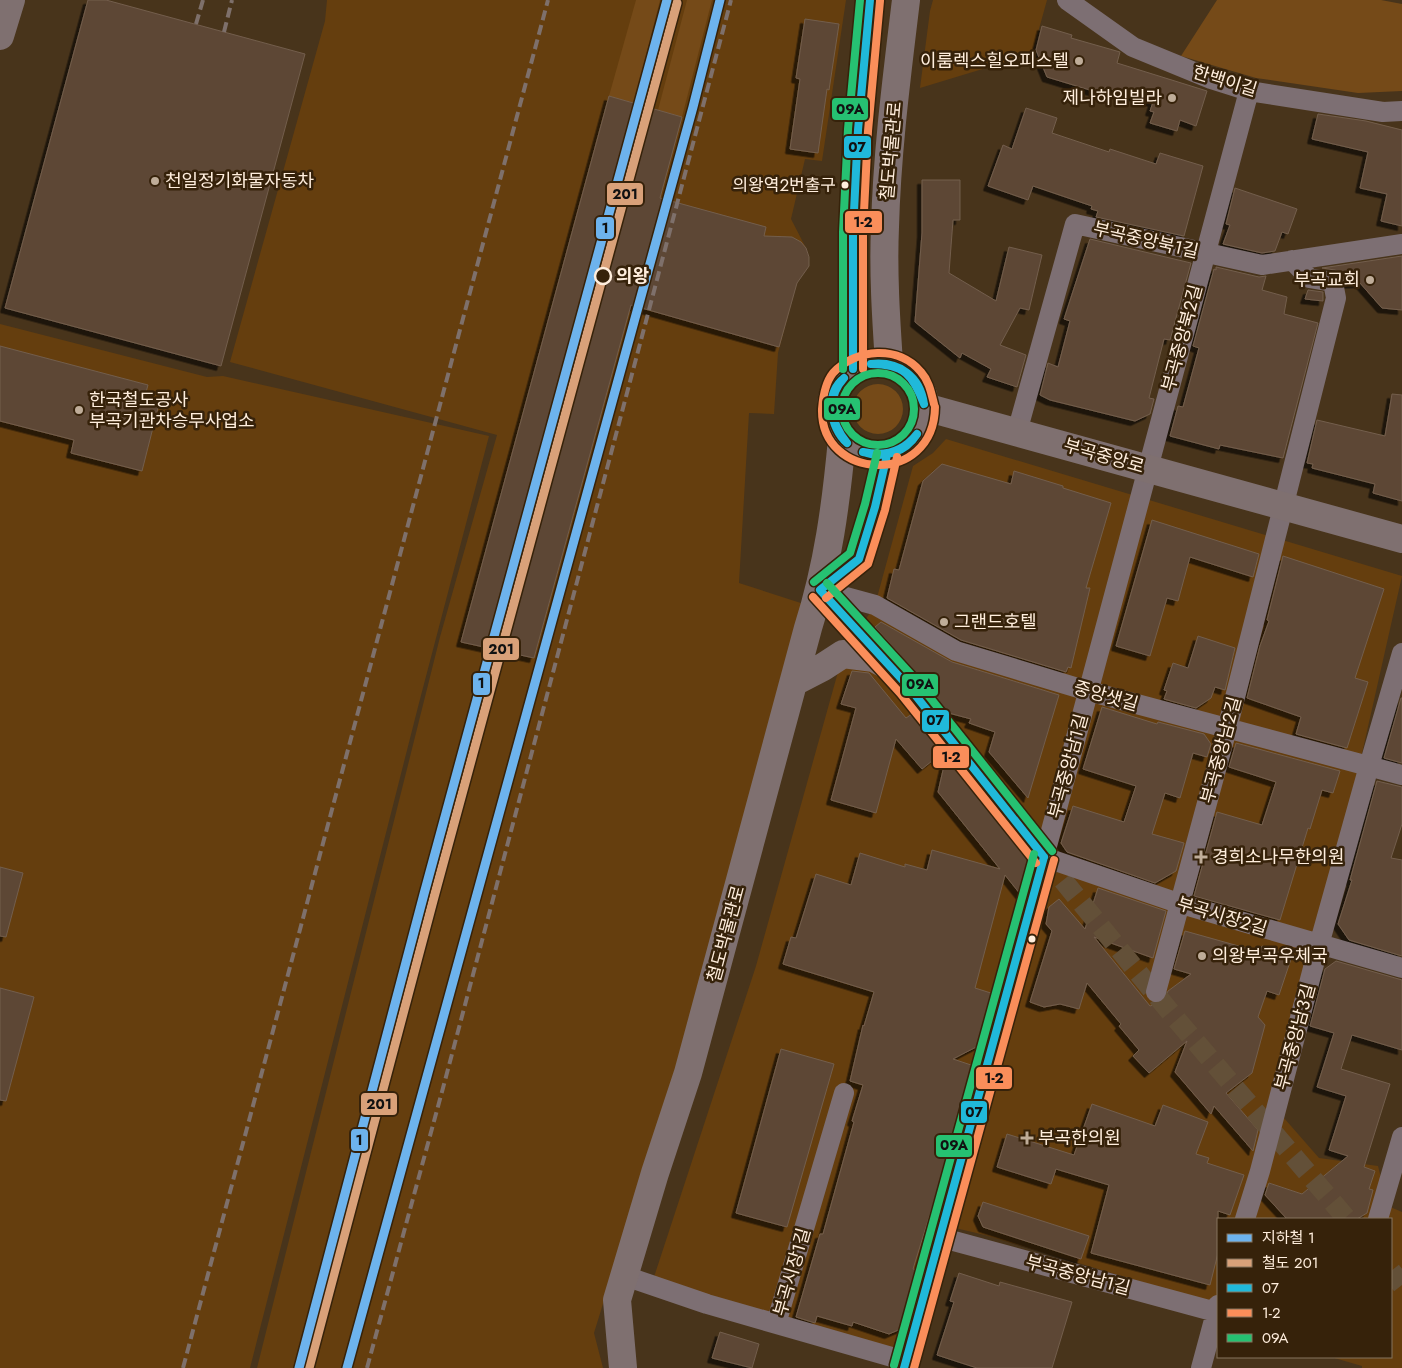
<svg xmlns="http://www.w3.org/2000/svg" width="1402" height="1368" viewBox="0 0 1402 1368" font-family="Jost,'Noto Sans KR',sans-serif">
<defs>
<filter id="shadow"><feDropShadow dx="-4.5" dy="4.5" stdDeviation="0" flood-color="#0009"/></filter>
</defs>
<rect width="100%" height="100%" fill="#48341b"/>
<path fill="#653e0e" d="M327 0H846L822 161 805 159 791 219 806 248 778 353 774 414 749 413 739 583 807 605 715 939 594 1333 603 1368H257L440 637 497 435 230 362 325 21Z
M933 0H1047L1032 54 920 88 930 11Z
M0 324 207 377 223 376 489 436 419 703 250 1368H0Z
M946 439 1402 576 1358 771 1284 1118 1319 1158 1378 1166 1388 1206 1402 1212V1368H1362V1366L1331 1357H1391V1219H1218V1305L985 1235 938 1224 899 1352 653 1280 756 966 843 654 875 605 913 466 933 453Z"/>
<path fill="#754a18" d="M636 0H660L634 103 609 96Z
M687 0H712L682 117 658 110Z
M1217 0H1381L1402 4V91L1358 93 1256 78 1181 56Z
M853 409a25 25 0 1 1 50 0a25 25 0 1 1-50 0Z"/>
<path fill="#5d4736" stroke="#735e4c" filter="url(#shadow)" d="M88 0H106L305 54 221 366 5 308Z
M805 19 839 24 829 90 827 89 818 153 790 149 800 79 796 78Z
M1042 26 1072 35 1071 38 1120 52 1117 63 1207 91 1196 126 1180 120 1177 131 1150 123 1154 112 1150 111 1153 102 1105 87 1103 94 1047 77 1036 50Z
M609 96 682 117 660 198 766 227 764 236 792 237 801 242 806 248 809 257V266L797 283 779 347 631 305 534 658 461 642Z
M1026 108 1057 118 1052 133 1109 152 1110 149 1156 164 1160 153 1203 166 1184 236 1096 217 1098 211 1091 209 1092 206 1033 186 1028 200 988 186 1003 145 1012 149Z
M1318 114 1366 121 1402 130V226L1381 221 1387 194 1360 188 1368 152 1312 139Z
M922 180H960V220H953L949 273 996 301 1009 247 1042 255 1029 310 1020 308 1000 345 1026 355 1017 387 987 377 991 369 962 353 960 358 915 322 922 233Z
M1235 188 1297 209 1288 234 1282 232 1275 251 1262 253 1223 244 1230 225 1226 224Z
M1090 239 1191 263 1170 340 1164 339 1149 398 1154 399 1150 414 1135 421 1050 400 1040 395 1048 363 1058 367 1070 321 1064 319Z
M1402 256V310L1382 308 1360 283 1345 284 1341 273 1335 270 1322 268Z
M1216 267 1259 277 1266 276 1262 290 1287 297 1284 314 1318 323 1283 458 1220 445 1219 449 1170 436 1178 406 1183 407 1199 348 1193 346 1214 269 1216 270Z
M1308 290 1323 292V301L1305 299Z
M0 346 148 385 145 396 160 400 142 471 71 453 74 440 0 421Z
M1392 394 1402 395V501L1373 493 1375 484 1312 468 1313 464 1307 463 1317 420 1385 436Z
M942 464 1011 484 1014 471 1063 486V488L1111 503 1086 588H1090L1071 668 1068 667 1066 672 961 640 887 598 894 569 899 570 923 481Z
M1152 520 1259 554 1253 577 1190 557 1178 601 1167 598 1150 656 1116 646Z
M1283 556 1384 589 1355 678 1368 682 1347 748 1296 734 1301 717 1247 698 1260 646 1269 621 1267 620Z
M881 622 952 662 1059 695 1028 798 989 752 995 732 969 723 971 719 945 712 932 696 935 694 875 627Z
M1198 636 1235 648 1225 690 1215 687 1211 698 1196 708 1164 699 1167 691 1164 690 1173 663 1188 668Z
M852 671 869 673 906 718 912 714 943 752 922 769 896 739 876 813 831 800 856 708 841 704Z
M1401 698H1402V763L1384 758Z
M1102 707 1157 724 1158 722 1204 734 1211 744 1207 757 1193 753 1180 798 1165 793 1152 834 1184 843 1176 871 1155 883 1067 852 1061 843 1073 806 1124 822 1136 786 1083 769Z
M1236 743 1340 771 1333 793 1322 790 1310 829 1308 828 1280 920 1194 896 1217 812 1262 825 1276 782 1229 767Z
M946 757 1030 862 1021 895 1005 875 975 988 994 994 980 1045 953 1059 974 1066 945 1173 943 1172 913 1269 918 1270 903 1328 889 1334 853 1322 852 1326 817 1316 815 1323 796 1317 820 1234H823L854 1122 852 1121 863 1085 850 1081 863 1025 864 1026 874 992 783 964 791 937 796 938 816 874 851 885 860 853 905 867V864L927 870 932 850 1000 869 938 792Z
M1377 781 1402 787V824L1391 858 1402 860V956L1349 940 1338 924 1352 880H1350Z
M0 867 23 873 6 937 0 936Z
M1098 888 1166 911 1153 958 1094 937 1150 1006 1164 1001 1168 991 1191 974 1174 969 1185 931 1260 952 1262 946 1292 956 1279 995 1267 991 1258 1017 1265 1025 1252 1073 1226 1093 1258 1130 1253 1151 1214 1106 1211 1114 1175 1072 1187 1041 1149 1073 1133 1056 1139 1050 1119 1026 1121 1024 1087 983 1079 1009 1060 1004 1044 1007 1030 1002 1052 931 1046 924 1049 907 1059 899 1085 929Z
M1336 961 1402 980V1050L1352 1035 1341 1069 1390 1084 1364 1167 1375 1171 1369 1189 1373 1190 1367 1213 1357 1219H1287L1265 1195 1269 1183 1302 1194 1348 1156 1329 1150 1346 1096 1317 1087 1334 1033 1310 1026 1325 969Z
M0 988 34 997 6 1101 0 1100Z
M781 1049 834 1064 787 1227 736 1213Z
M1092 1104 1155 1126 1163 1105 1208 1122 1196 1154 1209 1158 1207 1163 1244 1175 1230 1215 1218 1211V1253L1210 1285 1091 1253 1109 1185 1056 1169 1051 1184 997 1167 1007 1134 1074 1155Z
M983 1202 1089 1236 1081 1259 983 1227 978 1216Z
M959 1273 999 1286 1000 1282 1072 1302 1052 1368H977L937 1355 954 1302 950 1301Z
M720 1332 759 1344 752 1368 712 1358Z"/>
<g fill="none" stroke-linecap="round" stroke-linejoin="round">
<path stroke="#635038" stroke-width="20" stroke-dasharray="20 10" stroke-linecap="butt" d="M1044 857 1171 1013 1347 1219
M1391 1271 1402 1285"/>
<path stroke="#7d6f73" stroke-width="20" d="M1067 0 1133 47 1211 79 1249 91 1383 112 1402 111
M1017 432 1075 224 1262 265 1402 244
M820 590 875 605 956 651 1088 691 1402 775
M821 591C903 672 973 766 1044 857
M1044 857 1181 904 1402 968
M1156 992 1227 729 1336 298 1333 282 1309 278 1292 260
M1245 1219 1260 1171 1319 945 1369 766 1402 653
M1378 1219 1402 1137
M939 1237 1216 1312
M625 1276 707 1304 906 1361
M776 1324 844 1093
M904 1368 1044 857 1249 91
M1201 1368 1218 1305"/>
<path stroke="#7f7070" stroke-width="28" d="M0 36 11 0
M831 409a47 47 0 1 1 94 0a47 47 0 1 1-94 0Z
M889 363C886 318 883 272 885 227 887 151 897 75 906 0
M853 369V232L858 130 870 0
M925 407 1402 539
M820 590 859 559 875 507 887 455
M794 682 823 667 843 654 874 658 890 667
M623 1368 617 1300 655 1173 688 1073 808 628C828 565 836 504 842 439"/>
<path stroke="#7e706b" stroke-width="4" stroke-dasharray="10 5" stroke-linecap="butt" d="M196 24 203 0
M224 32 232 0
M183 1368 548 0
M367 1368 443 1088 731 0"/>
<g stroke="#36220a" stroke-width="11">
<path id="bus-1" d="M871 364C904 364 913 375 924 404
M871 364C899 361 920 376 924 404
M853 369V232L858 130 870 0
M844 378C825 399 831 423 847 443
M844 378C824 394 830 428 847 443
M863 452C884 457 903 452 917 434
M863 452C883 459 905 453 917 434
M820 590 908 686 1044 857
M820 590 859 559 875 507 887 455
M904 1368 1044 857"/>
</g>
<g stroke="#36220a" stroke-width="11">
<path id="bus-2" d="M863 369V232L868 131 880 1
M934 404C931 392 929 381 921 372 899 345 856 348 833 373 825 383 823 396 822 409 820 481 934 487 935 407
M813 597 900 693 1036 863
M826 598 868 564 885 510 897 457
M914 1368 1054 860"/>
</g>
<g stroke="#36220a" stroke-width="11">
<path id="bus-3" d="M843 369V232L848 129 860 0
M842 409a36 36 0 1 1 72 0a36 36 0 1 1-72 0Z
M814 582 850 553 865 504 877 453
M827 583 916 680 1052 851
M894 1365 1034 854"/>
</g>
<use href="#bus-1" stroke="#20b9da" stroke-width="8"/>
<use href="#bus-2" stroke="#fa8e5a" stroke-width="8"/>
<use href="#bus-3" stroke="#26c172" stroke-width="8"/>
<g stroke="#36220a" stroke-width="12">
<path id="rail-1" d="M309 1368 434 897 677 3"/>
</g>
<use href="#rail-1" stroke="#d9a179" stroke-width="9"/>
<g stroke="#36220a" stroke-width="12">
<path id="metro-1" d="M299 1368 424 894 667 0
M347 1368 693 107 720 0"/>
</g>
<use href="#metro-1" stroke="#6db3ed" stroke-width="9"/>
</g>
<g fill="#bfad99" stroke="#36220a" stroke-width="2">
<circle cx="1079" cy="61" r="5"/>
<circle cx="1172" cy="98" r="5"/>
<circle cx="155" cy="181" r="5"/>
<circle cx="1370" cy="280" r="5"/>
<circle cx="79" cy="410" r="5"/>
<circle cx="944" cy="622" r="5"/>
<path d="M1198.5 849.5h5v5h5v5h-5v5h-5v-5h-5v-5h5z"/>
<circle cx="1202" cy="956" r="5"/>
<path d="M1024.5 1130.5h5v5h5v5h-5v5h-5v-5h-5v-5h5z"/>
</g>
<g fill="#fed" stroke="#36220a" stroke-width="2">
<circle cx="845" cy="185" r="4.5"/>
<circle cx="1032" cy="939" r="4.5"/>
</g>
<circle fill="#36220a" stroke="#fed" stroke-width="2.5" cx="603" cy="276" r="8"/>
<g text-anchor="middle" stroke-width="5" stroke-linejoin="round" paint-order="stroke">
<g font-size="17" fill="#fed" stroke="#36220a" text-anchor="end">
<text x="836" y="191">의왕역2번출구</text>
</g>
<g font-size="18" fill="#fed" stroke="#36220a" text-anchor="start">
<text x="1069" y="67" text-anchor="end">이룸렉스힐오피스텔</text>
<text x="1162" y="104" text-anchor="end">제나하임빌라</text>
<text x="165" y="187">천일정기화물자동차</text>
<text x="1360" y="286" text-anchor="end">부곡교회</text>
<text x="89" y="406">한국철도공사<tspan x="89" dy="21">부곡기관차승무사업소</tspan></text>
<text x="954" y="628">그랜드호텔</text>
<text x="1212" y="863">경희소나무한의원</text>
<text x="1212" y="962">의왕부곡우체국</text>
<text x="1038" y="1144">부곡한의원</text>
</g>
<g font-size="18" fill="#fed" stroke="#36220a">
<text transform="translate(1225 81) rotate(17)" y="6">한백이길</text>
<text transform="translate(891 151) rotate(-85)" y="6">철도박물관로</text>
<text transform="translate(1146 240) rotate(13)" y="6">부곡중앙북1길</text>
<text transform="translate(1182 338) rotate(-75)" y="6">부곡중앙북2길</text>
<text transform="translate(1104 456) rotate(16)" y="6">부곡중앙로</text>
<text transform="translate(1106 696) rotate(16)" y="6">중앙샛길</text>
<text transform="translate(1221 750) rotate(-75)" y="6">부곡중앙남2길</text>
<text transform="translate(1068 766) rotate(-75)" y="6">부곡중앙남1길</text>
<text transform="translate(1222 916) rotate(17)" y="6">부곡시장2길</text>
<text transform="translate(726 934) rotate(-75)" y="6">철도박물관로</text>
<text transform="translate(1295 1037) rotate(-75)" y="6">부곡중앙남3길</text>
<text transform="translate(792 1272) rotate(-74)" y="6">부곡시장1길</text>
<text transform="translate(1078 1275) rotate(15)" y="6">부곡중앙남1길</text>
</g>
<g font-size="18" font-weight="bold" fill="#fed" stroke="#36220a" text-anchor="start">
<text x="616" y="282">의왕</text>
</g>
</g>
<g stroke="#36220a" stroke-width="2">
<rect x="831" y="97" width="38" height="24" rx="5" fill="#26c172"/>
<rect x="843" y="135" width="29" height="24" rx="5" fill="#20b9da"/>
<rect x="606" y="182" width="38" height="24" rx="5" fill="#d9a179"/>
<rect x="844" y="210" width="39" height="24" rx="5" fill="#fa8e5a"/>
<rect x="595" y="216" width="20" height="24" rx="5" fill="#6db3ed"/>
<rect x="823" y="397" width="38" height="24" rx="5" fill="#26c172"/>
<rect x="482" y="637" width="38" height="24" rx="5" fill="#d9a179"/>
<rect x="472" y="672" width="19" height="24" rx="5" fill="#6db3ed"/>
<rect x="901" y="673" width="38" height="24" rx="5" fill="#26c172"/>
<rect x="921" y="709" width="29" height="24" rx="5" fill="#20b9da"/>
<rect x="932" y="745" width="38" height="24" rx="5" fill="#fa8e5a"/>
<rect x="975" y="1066" width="38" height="24" rx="5" fill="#fa8e5a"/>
<rect x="360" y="1092" width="38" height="24" rx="5" fill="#d9a179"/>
<rect x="960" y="1100" width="28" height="24" rx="5" fill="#20b9da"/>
<rect x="350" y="1128" width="19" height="24" rx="5" fill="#6db3ed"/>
<rect x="935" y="1134" width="38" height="24" rx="5" fill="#26c172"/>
</g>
<g font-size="14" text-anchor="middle" font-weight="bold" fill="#111">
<text x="850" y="114">09A</text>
<text x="857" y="152">07</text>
<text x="625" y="199">201</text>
<text x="863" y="227">1-2</text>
<text x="605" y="233">1</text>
<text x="842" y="414">09A</text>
<text x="501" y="654">201</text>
<text x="481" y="688">1</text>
<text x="920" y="689">09A</text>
<text x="935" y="725">07</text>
<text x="951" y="762">1-2</text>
<text x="994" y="1083">1-2</text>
<text x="379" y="1109">201</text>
<text x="974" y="1117">07</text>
<text x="359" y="1145">1</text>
<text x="954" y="1150">09A</text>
</g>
<rect x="1217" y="1218" width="175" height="140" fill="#36220a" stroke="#86745e"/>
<rect x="1227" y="1234" width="25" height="8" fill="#6db3ed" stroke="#86745e"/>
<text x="1262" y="1243" font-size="15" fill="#ffeedd">지하철 1</text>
<rect x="1227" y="1259" width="25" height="8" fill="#d9a179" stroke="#86745e"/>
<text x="1262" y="1268" font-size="15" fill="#ffeedd">철도 201</text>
<rect x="1227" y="1284" width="25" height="8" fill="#20b9da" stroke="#86745e"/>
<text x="1262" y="1293" font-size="15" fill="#ffeedd">07</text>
<rect x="1227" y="1309" width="25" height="8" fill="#fa8e5a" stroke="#86745e"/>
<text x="1262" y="1318" font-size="15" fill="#ffeedd">1-2</text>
<rect x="1227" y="1334" width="25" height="8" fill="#26c172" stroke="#86745e"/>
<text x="1262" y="1343" font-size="15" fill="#ffeedd">09A</text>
</svg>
